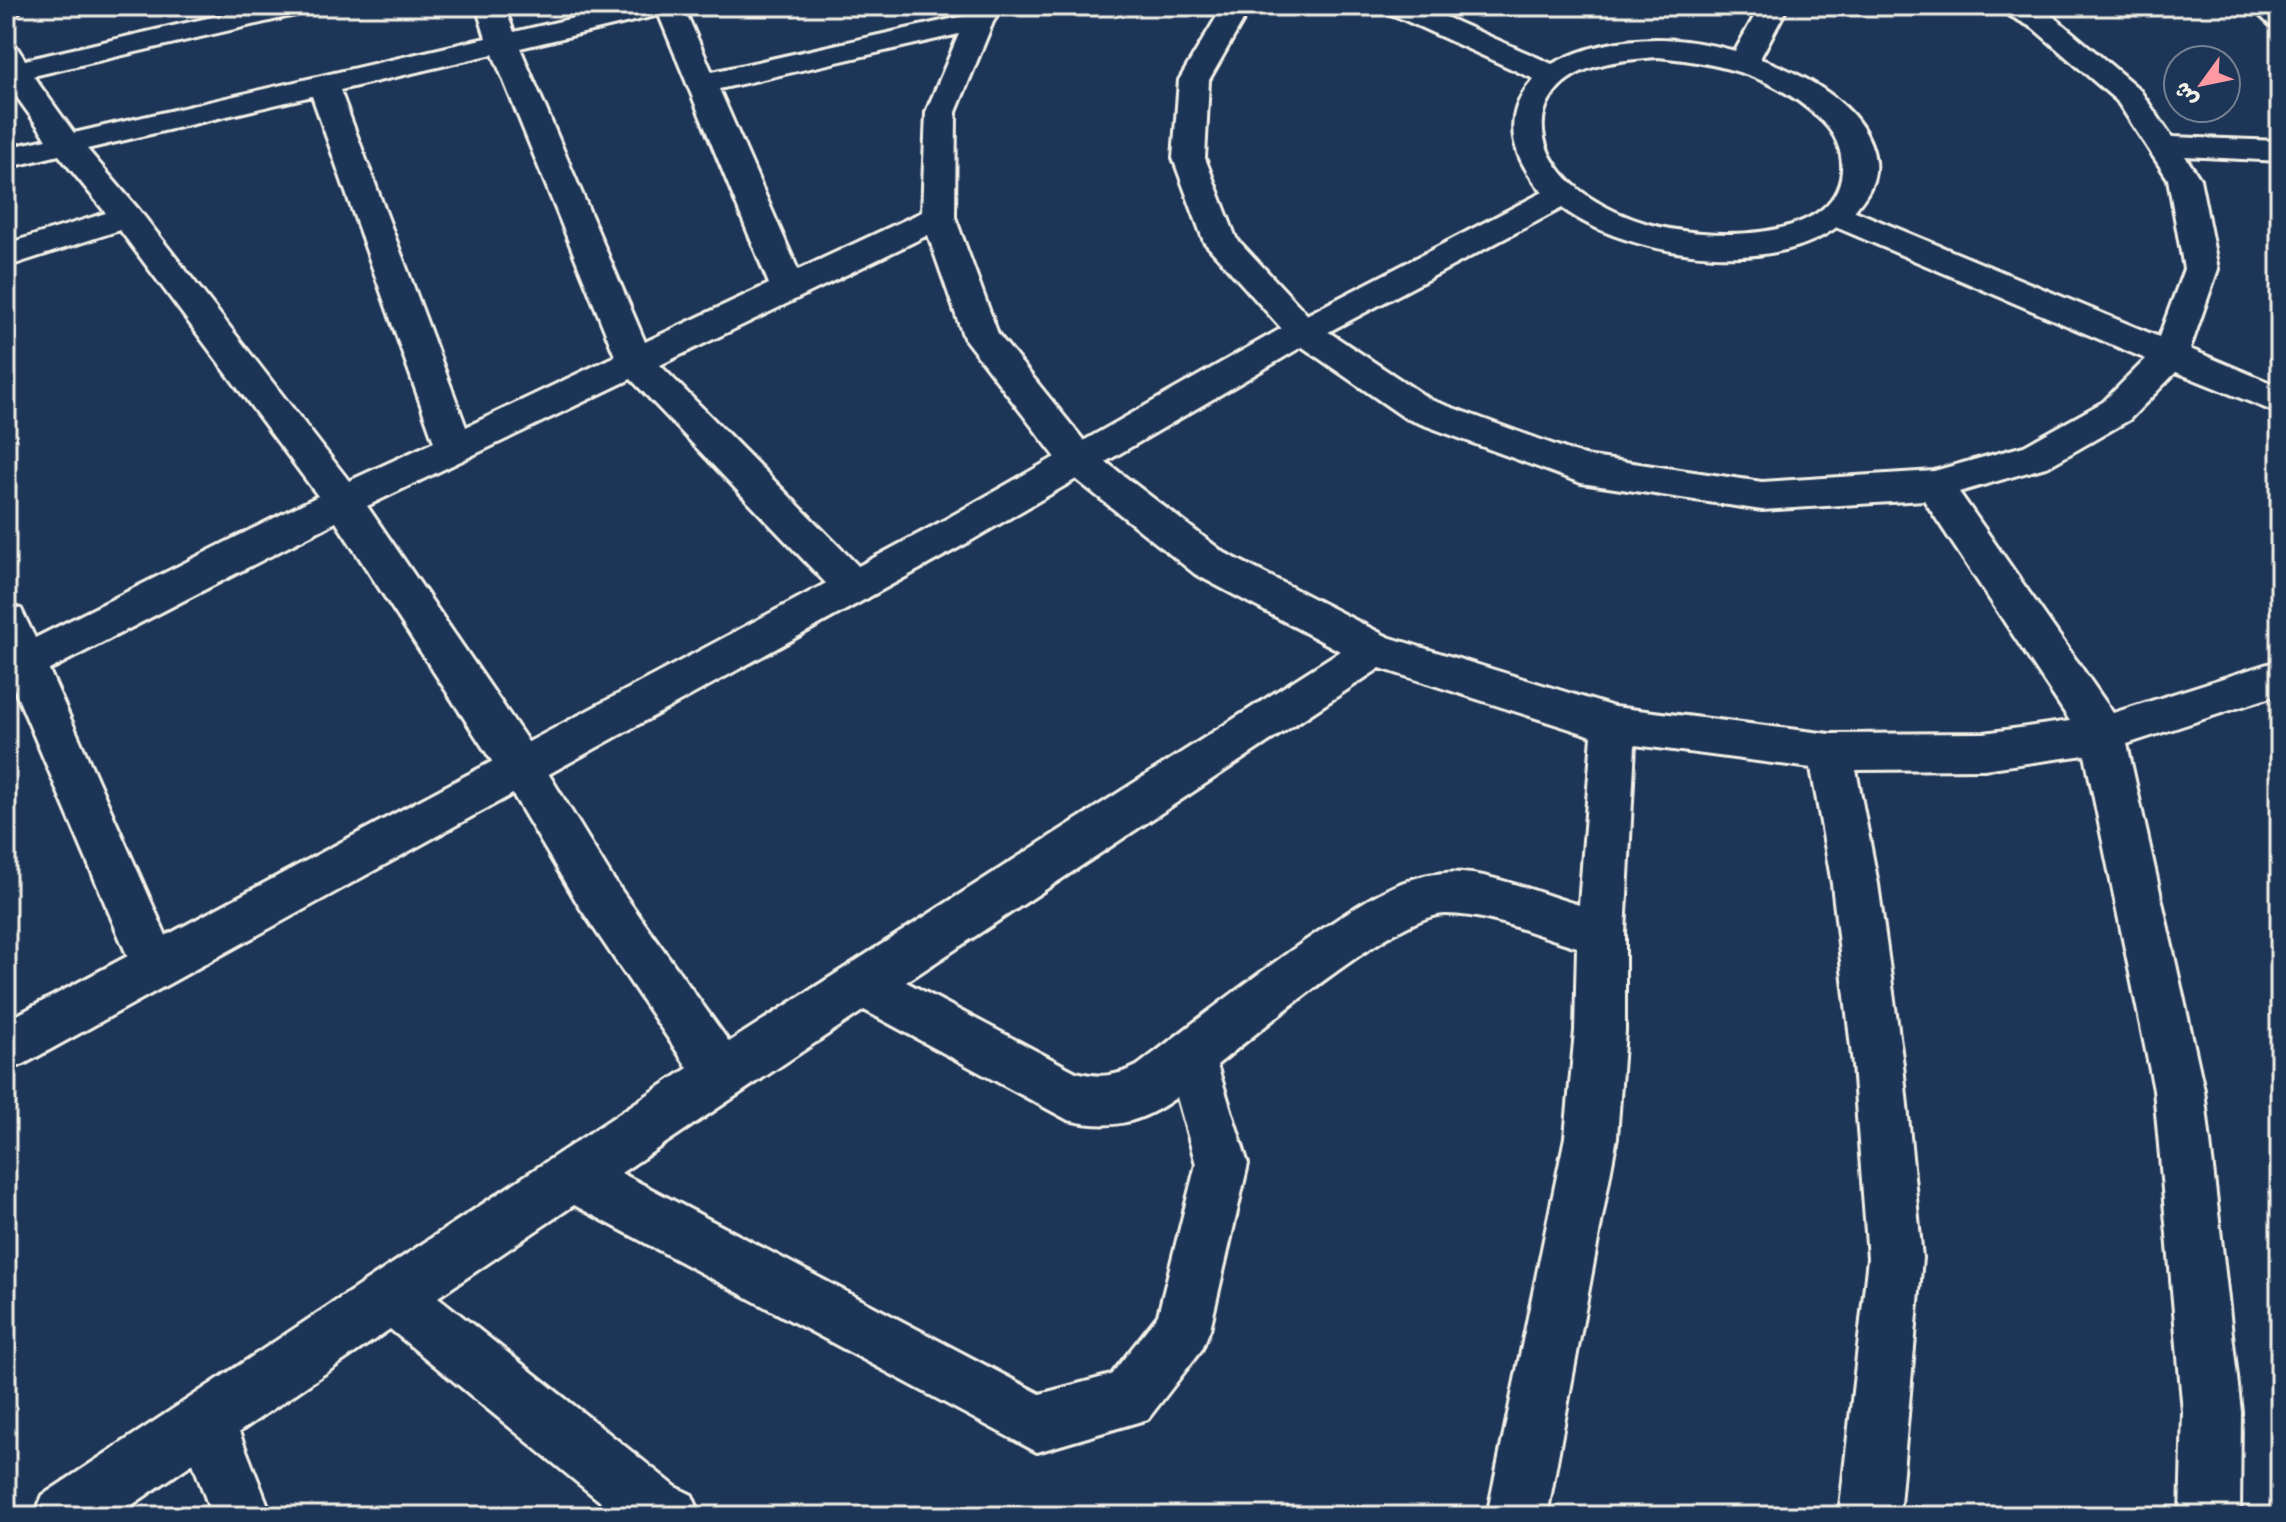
<svg xmlns="http://www.w3.org/2000/svg" width="2286" height="1522" viewBox="0 0 2286 1522" font-family="Pangolin,'Playpen Sans Arabic',sans-serif">
<rect width="100%" height="100%" fill="#1d3557"/>
<filter id="ink" filterUnits="userSpaceOnUse"><feTurbulence type="fractalNoise" baseFrequency=".0125" numOctaves="2"/><feDisplacementMap in="SourceGraphic" scale="16" xChannelSelector="R" yChannelSelector="G"/><feConvolveMatrix kernelMatrix="1 2 1 2 8 2 1 2 1" color-interpolation-filters="sRGB"/></filter>
<g filter="url(#ink)">
<g fill="none" stroke-linecap="round" stroke-linejoin="round">
<g stroke="#f4f1e8" stroke-width="6">
<path id="street" d="M6 6H23L19 12 6 16Z
M260 6H312L308 12 33 76 74 133 486 38 476 6H504L514 32 625 6H683L712 72 969 15 975 6H1004L993 22 956 112 955 217 998 334 1093 452 1223 552 1388 637 1614 707 1830 734 1984 733 2070 721 1924 500 1762 510 1581 483 1405 418 1291 339 1204 242 1173 158 1179 80 1222 8 1256 6 1244 19 1209 80 1205 158 1236 238 1315 323 1431 400 1585 456 1762 482 1934 471 2024 446 2103 402 2146 359 1824 222 1820 215 1824 208 1836 205 1848 208 2159 337 2184 269 2168 179 2117 101 2033 28 2003 12 1999 6H2035L2053 16 2139 89 2172 137 2280 141V161L2185 156 2200 179 2218 269 2190 349 2280 387V414L2176 372 2129 420 2049 466 1959 492 2113 713 2280 660V694L2127 744 2204 1090 2241 1412 2240 1516H2180L2183 1412 2154 1090 2085 755 1984 769 1856 770 1878 884 1903 1065 1922 1258 1899 1516H1839L1868 1258 1853 1065 1832 884 1811 768 1635 745 1625 933V1031L1617 1137 1547 1516H1487L1565 1137 1575 1031 1577 947C1536 935 1490 914 1446 914 1397 914 1260 1031 1217 1065L1248 1164 1210 1329 1202 1349 1148 1419 1037 1452 574 1205 438 1297 676 1487 692 1495 701 1516H618L390 1329 239 1432 272 1516H212L193 1463 116 1516H34L43 1495 688 1068 579 906 505 781 336 522 49 670 179 965 172 981 155 987 138 981 13 686 6 689V604L21 609 35 638 318 496 120 230 6 267V244L106 213 59 155 6 168V148L47 139 6 82V43L16 46 25 60ZM659 15 769 284 645 342 520 48ZM959 34 926 112 922 212 798 270 719 89ZM493 54 615 356 466 427 340 90ZM312 96 434 442 349 481 139 210 87 149ZM928 235 964 338 1067 472 1195 574 1340 651 729 1042 611 876 537 755 367 506 631 379 840 598 854 603 868 598 874 587 868 576 660 365ZM1380 668 1592 736 1579 905C1540 894 1484 869 1444 873 1397 876 1356 907 1318 932 1256 974 1197 1020 1137 1066 1115 1077 1099 1078 1076 1072L906 982ZM864 1010 1068 1120C1111 1130 1140 1124 1177 1097L1196 1164 1158 1315 1111 1375 1040 1394 621 1173Z
M1760 6H1788L1755 68 1744 71 1733 68 1729 62Z
M2250 6H2280V28L2270 25Z"/>
</g>
<g stroke="#f4f1e8" stroke-width="6">
<path id="secondary" d="M1383 6H1421L1552 64C1584 47 1620 39 1657 39 1724 39 1865 80 1875 161 1877 179 1869 192 1859 205 1800 285 1632 260 1562 208L1315 339 967 543 24 1064 6 1071V1021L939 523 1291 323 1543 192C1511 157 1500 116 1534 79L1387 12ZM1658 57C1720 63 1777 76 1823 122 1836 135 1843 152 1842 171 1836 247 1699 239 1648 224 1613 213 1574 194 1554 162 1542 144 1538 118 1550 99 1571 63 1621 60 1658 57Z"/>
</g>
<use href="#street" fill="#1d3557" fill-rule="evenodd"/>
<use href="#secondary" fill="#1d3557" fill-rule="evenodd"/>
</g>
</g>
<rect width="2286" height="1522" fill="none" stroke="#1d3557" stroke-width="32"/>
<rect x="16" y="16" width="2254" height="1490" fill="none" stroke="#f4f1e8" stroke-width="3" filter="url(#ink)"/>
<g transform="translate(2202 84) rotate(237)"><circle r="38" fill="#1d3557" stroke="#738091" stroke-width="2"/>
<path d="M0-6L14 30L0 20L-14 30Z" fill="#ff9aa2"/>
<text y="-12" font-size="22" font-weight="bold" text-anchor="middle" fill="#f4f1e8">ش</text>
</g>
</svg>
